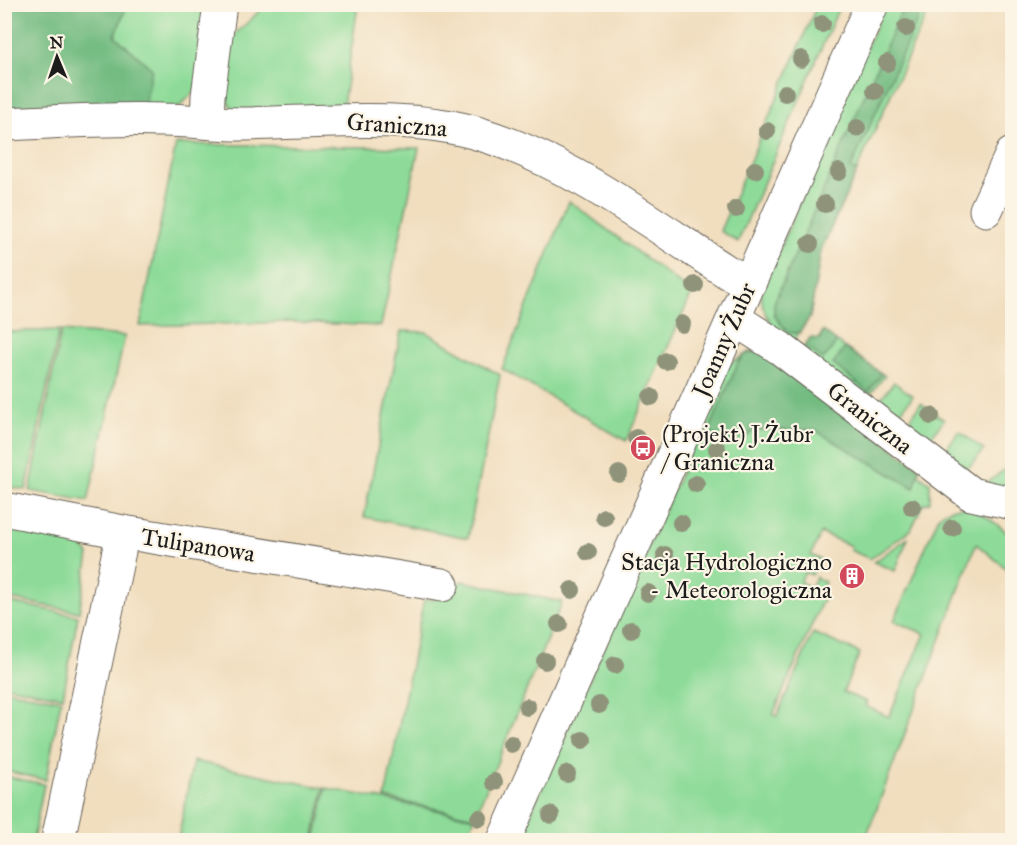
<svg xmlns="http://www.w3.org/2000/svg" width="1017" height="845" viewBox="0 0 1017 845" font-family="'IM FELL Great Primer',serif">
<rect width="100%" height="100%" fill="#fcf5e5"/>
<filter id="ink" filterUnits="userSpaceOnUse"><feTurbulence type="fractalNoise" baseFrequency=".0167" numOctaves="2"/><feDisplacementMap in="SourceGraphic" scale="12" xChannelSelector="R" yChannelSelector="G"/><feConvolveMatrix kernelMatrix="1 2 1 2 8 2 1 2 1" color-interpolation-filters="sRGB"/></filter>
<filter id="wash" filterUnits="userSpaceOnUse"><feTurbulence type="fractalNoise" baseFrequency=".008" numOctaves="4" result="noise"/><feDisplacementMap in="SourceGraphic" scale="24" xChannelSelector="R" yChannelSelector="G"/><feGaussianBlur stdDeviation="1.35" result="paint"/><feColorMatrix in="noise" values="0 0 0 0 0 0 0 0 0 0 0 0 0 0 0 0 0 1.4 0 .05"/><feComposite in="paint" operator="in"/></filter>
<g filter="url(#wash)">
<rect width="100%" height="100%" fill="#f1debf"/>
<path fill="#8edb99" stroke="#557c5a" stroke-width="1.5" d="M127 5H210L196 90 180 106 143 112 115 36Z
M266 5H358L343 106 233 110 224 95 231 38Z
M817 5H840L738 242 720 231Z
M885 5H931L821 250 810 317 792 343C775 329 761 316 761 292Z
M176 144 419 148 381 326 291 322 140 326Z
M569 201 692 293 626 441 502 369Z
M59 330 26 490 5 486V332Z
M61 331 125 336 88 501 30 491Z
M401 331 426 332 500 375 468 538 364 517Z
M823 331 831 338 885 376 865 400 801 351 810 338 819 339Z
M751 351 930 483V502L923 504 911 530 870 559 850 550 851 546 821 533 811 555 820 559 812 575 805 572 800 582 811 588 816 577 825 582 820 593 823 596V599L773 715 777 716 813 633 860 653 843 692 867 702 865 706 889 717 925 634 894 621 939 516C966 493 990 520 1012 536V573L976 544 865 840H519L729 364Z
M894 382 913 396 893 422 874 407Z
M921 403 944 420 925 445 903 429Z
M959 431 984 450 964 473 941 456Z
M1007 468 1012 472V496L984 485Z
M4 519 73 533 89 555 79 612 5 598Z
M908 538 895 571 874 562Z
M462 581 562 602 475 817 385 798 424 599 433 600Z
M5 601 78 616 63 697 5 686Z
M5 690 61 700 46 780 5 771Z
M193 761 324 788 313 840H178Z
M4 776 44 784 33 840H5Z
M326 788 475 818 465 840H315Z"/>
<path fill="#72bb81" stroke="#476c4e" stroke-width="1.5" d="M4 5H127L115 36 152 69 143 112 5 116Z
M904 5H924L851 168 857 171 821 250 810 317 799 333H788L774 315V303Z
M823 331 837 342 823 360 805 346 810 338 819 339Z
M845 348 882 374 868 392 833 364Z
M758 350 920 468 914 488 815 430H754L739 444 708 433 738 363 744 355Z"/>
</g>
<g filter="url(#ink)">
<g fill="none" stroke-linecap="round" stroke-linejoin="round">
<g stroke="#676055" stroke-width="35">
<path id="minor" d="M207 122 208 96 220 4
M4 124C57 122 110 118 163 120 189 120 215 124 240 124 316 123 407 112 480 134 569 161 651 223 729 273L750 282
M986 210 1012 154
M733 320 744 325 780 348 971 494 1012 503
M4 509 123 532 442 585
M58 840 123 532
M504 840 872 4"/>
</g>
<use href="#minor" stroke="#fff" stroke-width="33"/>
</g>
<g fill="#8f937a">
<circle cx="822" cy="24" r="9"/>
<circle cx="906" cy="28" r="9"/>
<circle cx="801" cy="59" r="9"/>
<circle cx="887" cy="63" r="9"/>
<circle cx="875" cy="91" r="9"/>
<circle cx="785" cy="93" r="9"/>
<circle cx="857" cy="128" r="9"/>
<circle cx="767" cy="131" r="9"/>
<circle cx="755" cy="170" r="9"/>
<circle cx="839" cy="172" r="9"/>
<circle cx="825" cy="204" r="9"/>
<circle cx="736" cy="209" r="9"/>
<circle cx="810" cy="244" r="9"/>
<circle cx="695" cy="285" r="9"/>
<circle cx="682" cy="324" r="9"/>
<circle cx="666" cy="361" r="9"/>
<circle cx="651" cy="397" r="9"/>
<circle cx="931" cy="416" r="9"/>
<circle cx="636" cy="438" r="9"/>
<circle cx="717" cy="449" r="9"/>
<circle cx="619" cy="474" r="9"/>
<circle cx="696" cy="484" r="9"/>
<circle cx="912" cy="507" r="9"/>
<circle cx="604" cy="517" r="9"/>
<circle cx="681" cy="523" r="9"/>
<circle cx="952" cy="528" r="9"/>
<circle cx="588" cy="552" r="9"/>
<circle cx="665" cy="555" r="9"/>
<circle cx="572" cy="590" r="9"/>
<circle cx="648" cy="593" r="9"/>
<circle cx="559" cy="624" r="9"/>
<circle cx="631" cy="630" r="9"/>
<circle cx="545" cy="661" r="9"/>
<circle cx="615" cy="665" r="9"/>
<circle cx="599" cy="705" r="9"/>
<circle cx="527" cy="707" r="9"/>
<circle cx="583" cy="740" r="9"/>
<circle cx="511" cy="744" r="9"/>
<circle cx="567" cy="774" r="9"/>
<circle cx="494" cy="782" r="9"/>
<circle cx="551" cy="815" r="9"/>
<circle cx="479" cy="818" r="9"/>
</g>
</g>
<defs>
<g id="bus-disc" transform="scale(1.35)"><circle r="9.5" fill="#d1495b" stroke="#fcf5e5"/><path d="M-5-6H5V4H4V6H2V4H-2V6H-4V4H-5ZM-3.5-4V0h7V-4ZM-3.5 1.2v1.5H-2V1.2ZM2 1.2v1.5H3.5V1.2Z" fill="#fff"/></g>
<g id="building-disc" transform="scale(1.35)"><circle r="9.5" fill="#d1495b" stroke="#fcf5e5"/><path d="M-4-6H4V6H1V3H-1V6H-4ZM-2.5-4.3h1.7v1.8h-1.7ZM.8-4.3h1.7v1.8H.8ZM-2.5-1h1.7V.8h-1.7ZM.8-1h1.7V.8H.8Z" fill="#fff"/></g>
</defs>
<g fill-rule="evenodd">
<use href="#bus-disc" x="643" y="448"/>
<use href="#building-disc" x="852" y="576"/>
</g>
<g text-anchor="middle" stroke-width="4.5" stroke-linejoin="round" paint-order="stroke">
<g font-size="24" fill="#1c1c1c" stroke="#fcf5e5">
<text transform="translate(397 125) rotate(4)" y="8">Graniczna</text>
<text transform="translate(724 340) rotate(-66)" y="8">Joanny Żubr</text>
<text transform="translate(870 418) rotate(38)" y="8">Graniczna</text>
<text transform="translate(198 545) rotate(9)" y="8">Tulipanowa</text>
</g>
<g font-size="24" fill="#1c1c1c" stroke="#fcf5e5" text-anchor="start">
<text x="662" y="442">(Projekt) J.Żubr<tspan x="662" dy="28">/ Graniczna</tspan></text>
<text x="832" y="570" text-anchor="end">Stacja Hydrologiczno<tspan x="832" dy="28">- Meteorologiczna</tspan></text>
</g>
</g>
<rect width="1017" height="845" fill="none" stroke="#fcf5e5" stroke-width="24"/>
<g transform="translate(57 57) rotate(358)" stroke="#fcf5e5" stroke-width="4.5" paint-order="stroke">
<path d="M0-4.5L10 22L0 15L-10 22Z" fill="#1c1c1c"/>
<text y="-9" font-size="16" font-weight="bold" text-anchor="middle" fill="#1c1c1c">N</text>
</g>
</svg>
